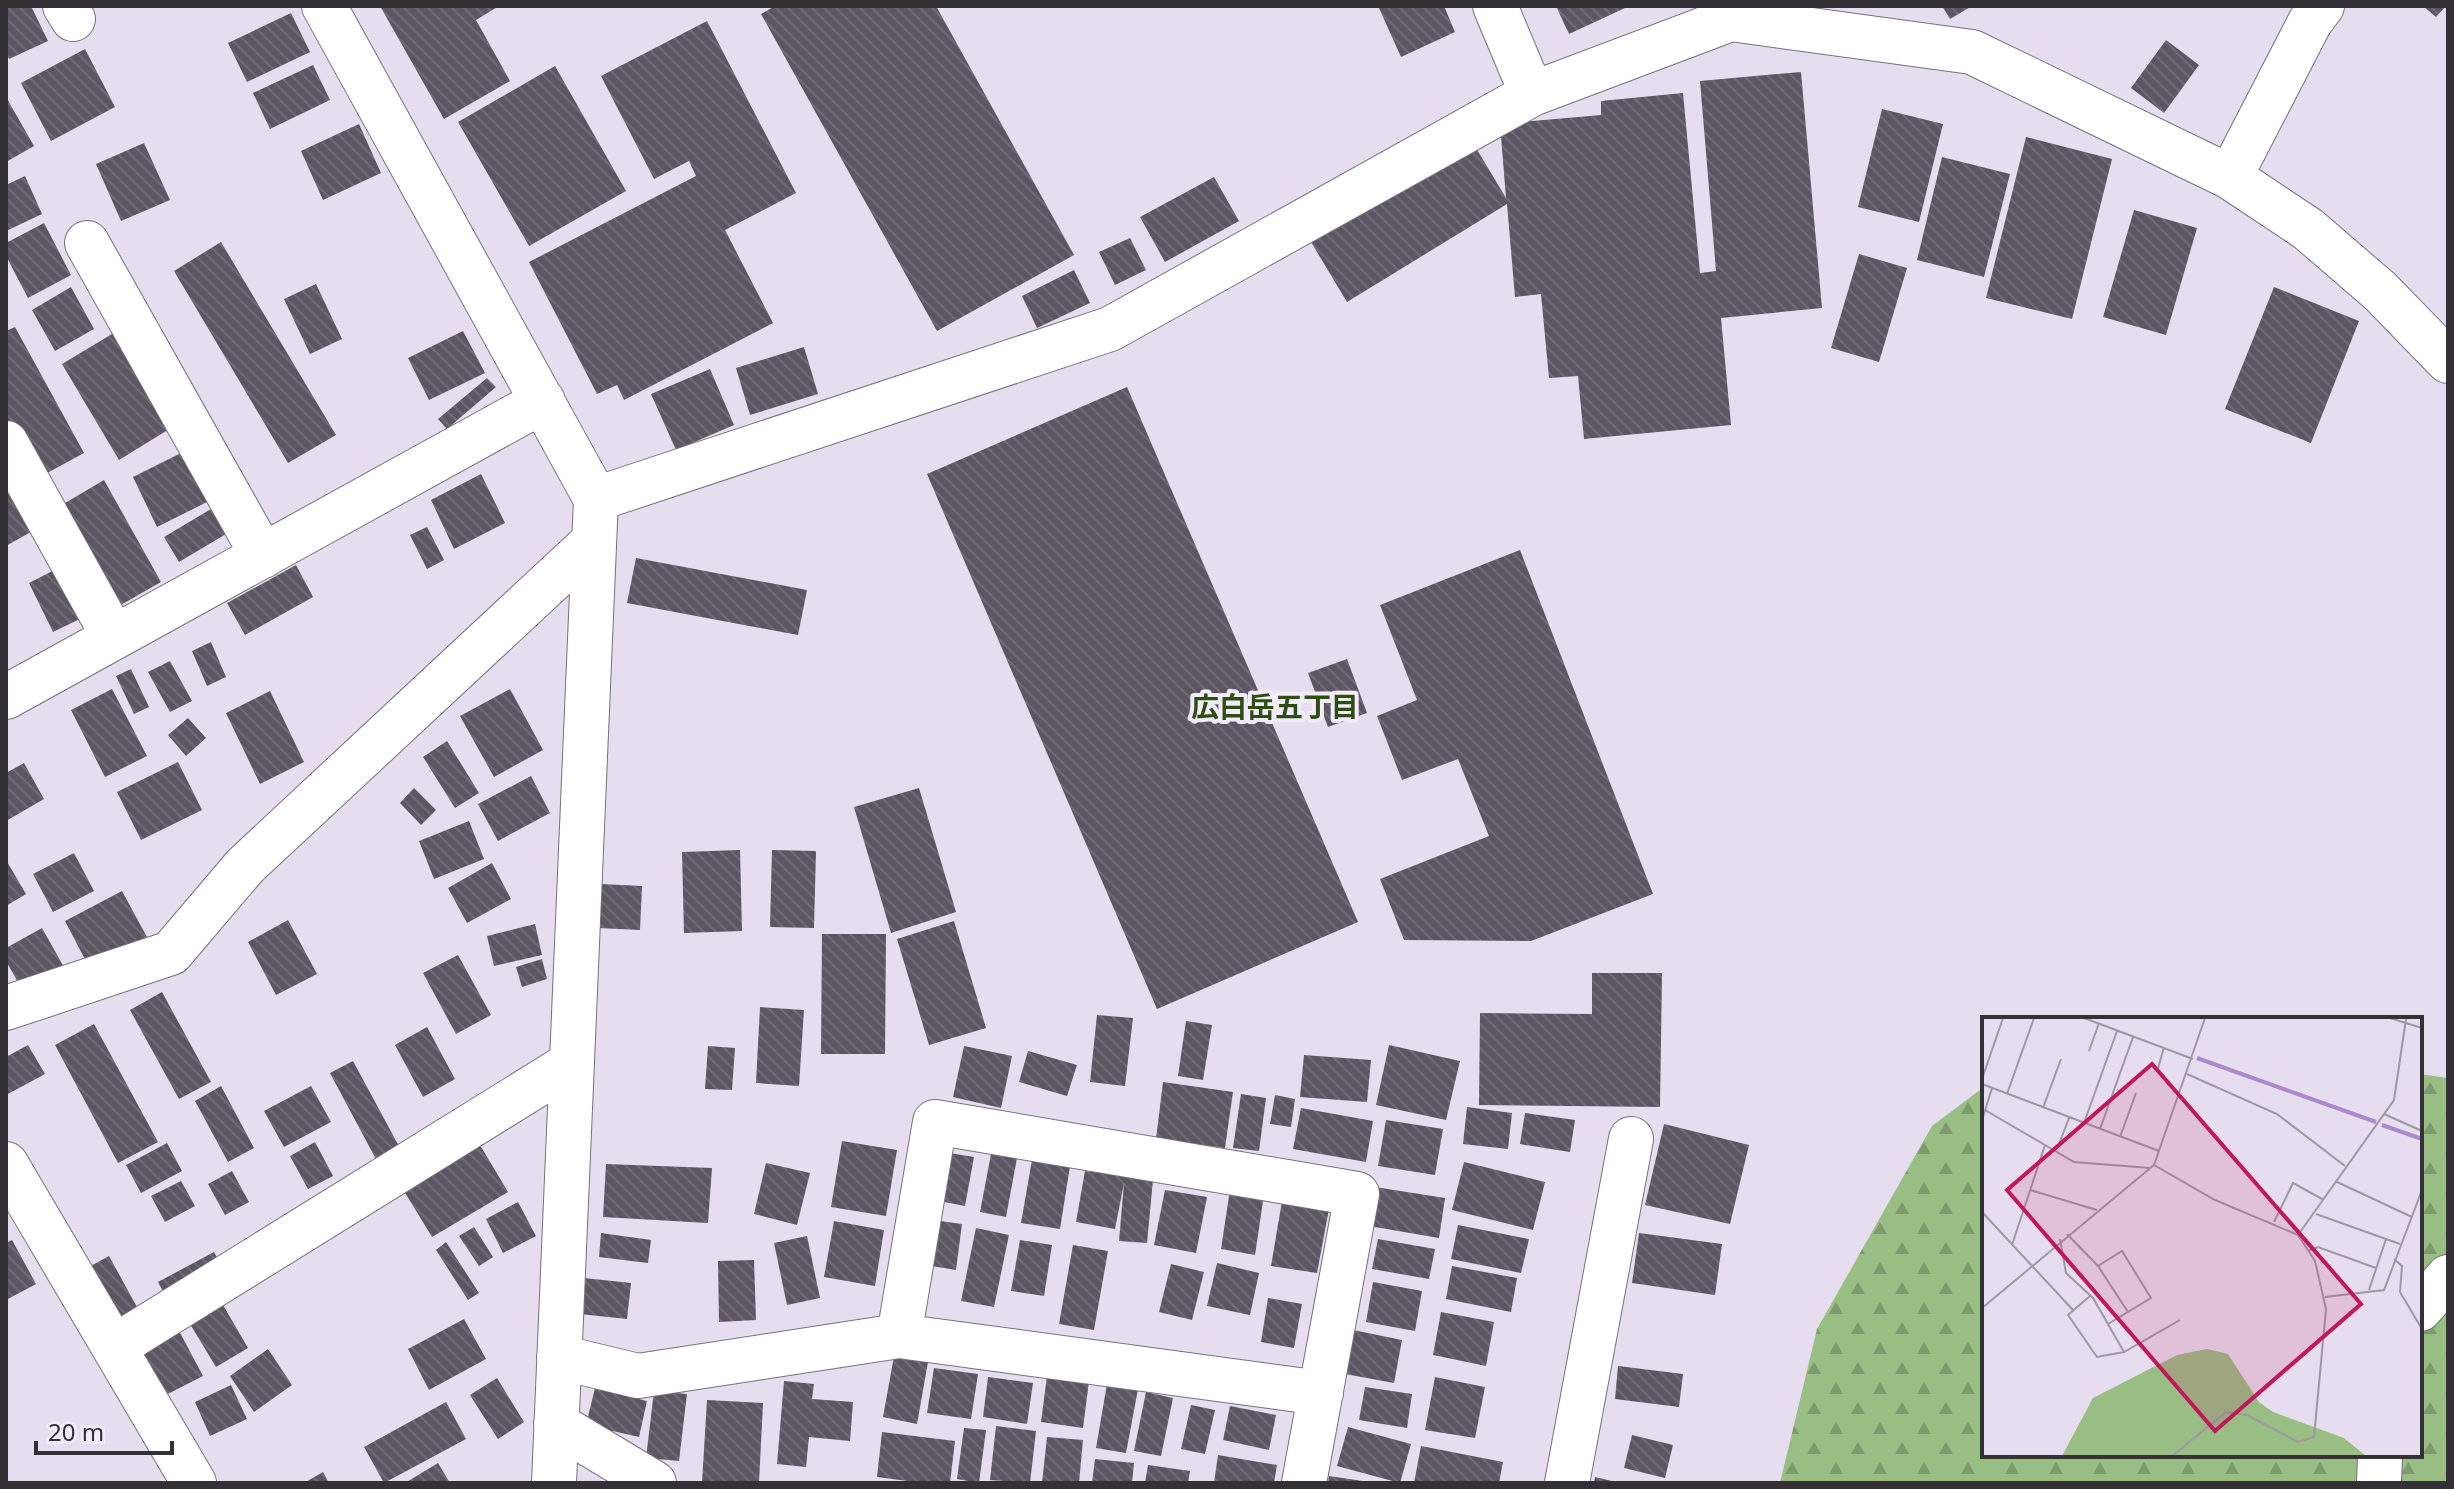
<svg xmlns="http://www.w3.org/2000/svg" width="2454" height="1489" viewBox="0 0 2454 1489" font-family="'Noto Sans','Noto Sans JP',sans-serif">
<defs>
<pattern id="forest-firs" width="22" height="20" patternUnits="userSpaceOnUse" patternTransform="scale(2)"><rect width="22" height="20" fill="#99be84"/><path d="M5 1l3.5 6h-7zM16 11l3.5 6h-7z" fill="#7d9b6d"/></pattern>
<pattern id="building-back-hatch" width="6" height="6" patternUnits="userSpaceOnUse" patternTransform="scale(2)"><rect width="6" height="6" fill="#5c5663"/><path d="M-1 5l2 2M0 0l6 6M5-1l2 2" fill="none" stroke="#706b76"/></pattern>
</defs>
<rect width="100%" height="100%" fill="#e6deee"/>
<path fill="url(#forest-firs)" d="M2420 1074 2448 1078V1483H1780L1817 1329 1932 1126 1984 1087V1455H2420Z"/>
<path fill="url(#building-back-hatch)" d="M9 6H31L48 41 9 59 6 53V7Z
M380 6H499L476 20 510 81 444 119Z
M775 6H936L1074 255 937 331 761 14Z
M1384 6H1444L1455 32 1401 57 1379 8Z
M1556 6H1624L1625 8 1569 34Z
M1942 6H1972L1950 19Z
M2423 6H2446L2436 17Z
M291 13 310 52 247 82 228 43Z
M707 21 796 193 725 230 773 323 624 400 617 385 597 394 529 262 696 176 689 161 654 179 601 76Z
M2166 40 2199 65 2164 113 2131 88Z
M85 49 115 107 51 141 21 83Z
M313 65 330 100 270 129 253 93Z
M555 66 626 191 529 246 458 122Z
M1801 72 1822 308 1721 318 1731 425 1584 439 1578 376 1549 378 1541 294 1515 297 1507 204 1347 302 1311 242 1473 143 1506 198 1500 124 1601 115V101L1683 93 1700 273 1716 271 1700 81Z
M6 97 34 146 6 162Z
M1882 109 1943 124 1919 222 1858 207Z
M359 124 381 173 323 200 301 151Z
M2026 137 2112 159 2072 319 1986 298Z
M144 143 170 200 121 221 96 164Z
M1942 157 2010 174 1984 277 1917 260Z
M25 176 42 214 6 231V185Z
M1214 177 1239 221 1165 262 1140 217Z
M2134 210 2197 228 2166 335 2103 317Z
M44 223 71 275 28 298 6 256V243Z
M1130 238 1146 270 1115 285 1099 252Z
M221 242 336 435 288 463 174 271Z
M1859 254 1907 268 1879 362 1831 348Z
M1074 270 1090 303 1037 328 1022 296Z
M316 284 342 339 310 354 284 299Z
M71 287 94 329 55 351 32 310Z
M2274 287 2359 321 2311 443 2225 409Z
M15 327 84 453 38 478 6 421V331Z
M122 328 179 423 119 460 62 364Z
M463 331 485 373 429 400 408 358Z
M804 347 818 394 750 415 736 368Z
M710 369 734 425 676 450 651 394Z
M487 378 496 387 447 429 438 419Z
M1127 387 1358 922 1157 1009 927 474Z
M191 448 215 498 157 527 133 477Z
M6 474 36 529 6 546Z
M481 474 505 523 454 549 431 500Z
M104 480 161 582 112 610 55 509Z
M211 509 226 534 179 562 164 537Z
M427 527 444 560 427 569 410 535Z
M1520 550 1653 894 1531 941 1404 940 1380 879 1489 836 1458 759 1402 780 1377 716 1417 700 1380 605Z
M636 558 807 590 798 635 627 603Z
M64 565 88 615 53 632 29 583Z
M296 565 313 597 245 635 227 603Z
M211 642 226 677 207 686 192 651Z
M1347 659 1367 713 1328 727 1308 673Z
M170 661 192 701 170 712 148 672Z
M131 669 149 707 134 714 116 676Z
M112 689 147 756 105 777 71 710Z
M510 689 543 750 494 777 460 716Z
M270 691 304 762 260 784 226 713Z
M188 718 206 738 186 756 168 735Z
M447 741 479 793 455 808 423 757Z
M178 762 202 810 141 840 117 792Z
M24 763 44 799 6 821V773Z
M531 776 550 813 498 841 478 804Z
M414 788 436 810 421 825 400 803Z
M919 788 956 912 891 933 854 807Z
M469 821 484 859 434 879 419 841Z
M740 850 742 931 684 933 682 852Z
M772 850 816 851 814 928 770 927Z
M74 853 94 891 53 912 33 874Z
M6 860 26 894 6 906Z
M492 863 511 899 467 923 448 888Z
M601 884 642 886 640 930 598 928Z
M122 891 148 939 90 969 65 921Z
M288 920 317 974 276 995 248 942Z
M954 921 986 1028 929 1045 897 939Z
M535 924 542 955 494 966 487 936Z
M42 928 65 969 24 993 6 961V948Z
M822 934H886L885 1054H821Z
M458 955 491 1015 456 1034 423 973Z
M542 959 547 979 522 987 516 967Z
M1592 973H1662L1660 1107 1479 1105 1480 1013 1592 1014Z
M162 992 211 1082 179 1099 130 1010Z
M760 1007 804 1010 799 1086 756 1083Z
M1097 1015 1133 1018 1125 1086 1090 1082Z
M1186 1021 1212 1025 1203 1080 1178 1076Z
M94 1024 158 1142 118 1163 55 1045Z
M427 1027 455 1079 423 1097 395 1045Z
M28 1045 45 1074 6 1095V1057Z
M1389 1045 1460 1061 1446 1120 1376 1105Z
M708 1046 735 1048 732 1090 705 1089Z
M964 1046 1012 1056 1001 1108 953 1097Z
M1028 1051 1077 1065 1067 1096 1019 1082Z
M1304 1055 1371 1060 1367 1102 1300 1097Z
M353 1061 401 1150 378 1163 330 1073Z
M1163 1082 1233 1092 1225 1148 1156 1139Z
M221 1086 254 1148 228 1162 195 1101Z
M311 1086 331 1122 284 1147 264 1111Z
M1241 1094 1266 1098 1259 1151 1233 1148Z
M1275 1095 1295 1099 1291 1127 1270 1124Z
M1467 1107 1512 1113 1508 1149 1463 1144Z
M1301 1108 1373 1121 1366 1162 1293 1149Z
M1525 1113 1575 1120 1570 1152 1520 1144Z
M1386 1120 1443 1129 1435 1175 1378 1166Z
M1664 1124 1749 1145 1730 1224 1645 1205Z
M842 1141 897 1150 886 1216 831 1207Z
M315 1142 333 1176 308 1189 290 1156Z
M167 1143 182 1171 141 1193 126 1165Z
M480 1145 508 1192 432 1237 404 1191Z
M943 1152 974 1157 965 1206 934 1200Z
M991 1154 1017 1158 1006 1217 980 1212Z
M1032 1160 1070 1166 1060 1229 1021 1223Z
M1464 1162 1545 1182 1533 1230 1452 1210Z
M766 1163 810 1173 797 1225 754 1214Z
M606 1164 712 1168 708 1223 603 1217Z
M232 1171 249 1202 225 1215 208 1184Z
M1085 1171 1153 1180 1147 1243 1119 1241 1124 1183 1115 1229 1076 1222Z
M181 1181 195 1206 165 1222 151 1196Z
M1231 1183 1265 1188 1255 1255 1221 1249Z
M1375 1187 1445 1198 1439 1238 1369 1226Z
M1165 1190 1207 1197 1196 1253 1154 1245Z
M1282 1201 1329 1209 1317 1273 1271 1266Z
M518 1202 536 1236 503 1253 486 1219Z
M926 1219 962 1224 956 1270 920 1264Z
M834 1221 884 1230 875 1286 824 1277Z
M1458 1225 1529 1239 1521 1273 1451 1259Z
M474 1227 493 1257 479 1266 459 1236Z
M976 1228 1009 1235 994 1307 961 1301Z
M601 1233 651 1240 648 1263 599 1257Z
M1639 1233 1722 1244 1715 1295 1632 1283Z
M807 1236 820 1298 787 1305 774 1243Z
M1378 1239 1435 1249 1429 1279 1372 1269Z
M12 1240 36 1284 6 1300V1243Z
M1020 1240 1052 1245 1044 1296 1011 1291Z
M446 1242 479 1293 468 1300 436 1250Z
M1073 1245 1108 1251 1094 1330 1059 1324Z
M214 1252 224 1271 168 1301 158 1282Z
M109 1256 143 1318 121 1330 87 1268Z
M754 1260 756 1320 719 1322 718 1261Z
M1217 1263 1259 1273 1250 1315 1207 1306Z
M1171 1264 1204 1272 1192 1320 1159 1312Z
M1452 1266 1517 1278 1511 1312 1446 1299Z
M584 1278 631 1283 627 1319 580 1314Z
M1373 1282 1422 1291 1415 1331 1366 1322Z
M1268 1298 1302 1304 1294 1348 1261 1342Z
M223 1305 248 1348 216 1367 190 1324Z
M1441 1312 1494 1322 1486 1366 1433 1355Z
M464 1319 486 1359 429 1390 408 1349Z
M178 1329 203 1376 156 1400 132 1353Z
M1353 1330 1402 1340 1394 1383 1345 1374Z
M268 1349 292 1385 254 1412 230 1376Z
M894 1356 928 1362 917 1424 883 1417Z
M1618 1366 1683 1374 1679 1407 1615 1399Z
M934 1368 978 1374 971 1419 927 1413Z
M1047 1376 1089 1381 1083 1428 1041 1422Z
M988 1377 1033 1383 1027 1424 983 1417Z
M1435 1377 1485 1387 1475 1438 1425 1430Z
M497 1378 524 1422 498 1439 470 1395Z
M784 1381 814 1384 812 1399 853 1402 850 1441 809 1437 806 1467 777 1464Z
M1107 1384 1138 1389 1126 1453 1096 1448Z
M231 1385 247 1419 210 1436 195 1402Z
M1365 1387 1412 1394 1407 1428 1359 1420Z
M595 1388 647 1401 639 1437 586 1425Z
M654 1391 687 1394 679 1461 646 1458Z
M1146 1392 1173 1398 1161 1456 1134 1451Z
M707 1400 763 1403 759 1483H702Z
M446 1402 466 1439 384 1483 364 1447Z
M1191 1405 1215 1410 1205 1454 1181 1449Z
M1230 1406 1276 1415 1269 1450 1223 1440Z
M996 1426 1036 1431 1030 1483 990 1480Z
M1348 1427 1411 1444 1400 1483 1337 1466Z
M964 1428 986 1430 979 1483 957 1479Z
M882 1432 955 1441 950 1483H923L877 1477Z
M1632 1435 1673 1445 1665 1478 1624 1468Z
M1047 1437 1083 1440 1079 1483H1042Z
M1421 1446 1503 1462 1499 1483H1414Z
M1218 1455 1277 1465 1274 1483H1214Z
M1095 1459 1134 1463 1132 1483H1092Z
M438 1463 450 1483H405Z
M1148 1465 1190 1471 1188 1483H1145Z
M323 1472 329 1483H304Z
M1329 1476 1363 1481V1483H1328Z
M1595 1477 1616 1482V1483H1594Z"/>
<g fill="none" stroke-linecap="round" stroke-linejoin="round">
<g stroke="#76707e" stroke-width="46">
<path id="minor" d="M65 6 73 19
M324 6 596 499 554 1483
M1495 6 1532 94
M2230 177 2310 22 2322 6
M87 243 263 556
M6 443 114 637
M596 499 1110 329 1532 94 1731 19 1972 52 2230 177 2308 229 2380 291 2448 361
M6 697 543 401
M6 1008 171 953 245 866 594 541
M6 1164 194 1483
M2420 1309 2448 1277
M899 1336 935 1122 1357 1194 1304 1483
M114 1347 572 1063
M559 1357 638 1376 899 1336 1321 1393
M556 1424 654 1483
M1567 1483 1631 1139
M2379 1483 2380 1455"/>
</g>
<use href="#minor" stroke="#fff" stroke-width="44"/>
</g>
<g text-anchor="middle" stroke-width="8" stroke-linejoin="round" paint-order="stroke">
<g font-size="28" font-weight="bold" fill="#2b4f0f" stroke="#f3ebfb">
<text x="1275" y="717">広白岳五丁目</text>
</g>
</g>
<g transform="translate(1982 1017)">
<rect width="440" height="440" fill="#e6deee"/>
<path d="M225 332 246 337 277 385 291 395 362 421 384 439H80L111 381 195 338Z" fill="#99be84"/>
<path fill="none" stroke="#ac88ce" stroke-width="4" d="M215 41 394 105M400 108 440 122"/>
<path fill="none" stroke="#9e98a4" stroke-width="2" d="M102 1 211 42M408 1 440 11M107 34 117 6M175 55 182 30M205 57 295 97 363 149M0 62 21 1M0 67 177 134M25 77 52 1M61 91 79 42M3 93 92 145 168 151M402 97 440 114M0 103 10 71M102 106 135 14M118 112 151 20M138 120 154 76M77 127 87 101M172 148 233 183 316 218 333 244 344 292 332 420 316 425 265 398 244 395 190 439M353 164 430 200M48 173 115 193M0 195 91 293M334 197 418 227M292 205 311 166 342 183M85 217 116 249 146 295M316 218 412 83 424 2M78 222 84 256 111 281 142 335M30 228 63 128M326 234 336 230 394 251M412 242 420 249 418 275 440 312M116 249 140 234 169 281 126 307M387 273 404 222M108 279 86 298 115 340 142 335 198 303M343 280 402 273 440 173M0 291 172 148 223 1"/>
<path fill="#c2185b" fill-opacity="0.15" stroke="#c2185b" stroke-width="4" d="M170 47 379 287 233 414 25 173Z"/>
<rect width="440" height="440" fill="none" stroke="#333036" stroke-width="4"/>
</g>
<rect width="2454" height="1489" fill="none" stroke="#333036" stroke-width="16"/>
<path d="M36 1441v12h136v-12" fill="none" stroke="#333036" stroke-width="4"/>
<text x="48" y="1441" font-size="24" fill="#333036" stroke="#f3ebfb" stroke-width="6" paint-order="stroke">20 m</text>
</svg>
